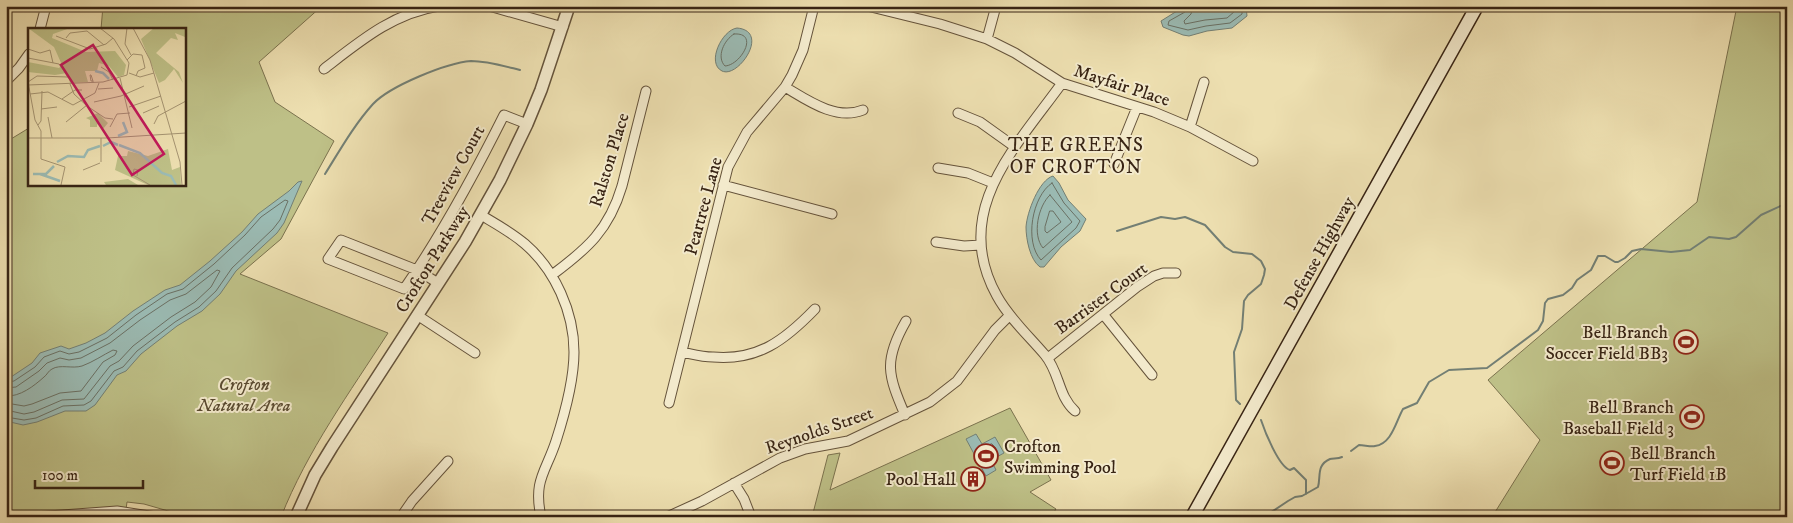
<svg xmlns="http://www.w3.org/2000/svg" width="1793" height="523" viewBox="0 0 1793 523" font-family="'IM FELL DW Pica',serif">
<rect width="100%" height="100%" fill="#eddfb0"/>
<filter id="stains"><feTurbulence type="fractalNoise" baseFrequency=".004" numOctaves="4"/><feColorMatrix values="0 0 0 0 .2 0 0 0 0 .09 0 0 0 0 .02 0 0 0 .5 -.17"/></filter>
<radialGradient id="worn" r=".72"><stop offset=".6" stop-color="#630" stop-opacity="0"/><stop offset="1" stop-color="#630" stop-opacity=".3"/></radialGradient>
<path fill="#bec087" stroke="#7b724e" d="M103 6H322L259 62 275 102 334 141 281 239 240 274 388 333C350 392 307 451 281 517H189L144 504 127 502 125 517H11L9 507H6V142L29 128V184H184V29H101Z
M1737 6H1787V517H1492L1540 440 1488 380 1697 202Z
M1010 408 1051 480 1030 492 1056 509 1051 517H812L828 455 840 453 830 490Z"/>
<path fill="#9bbbb4" stroke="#737f74" d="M1185 6H1246L1247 16 1232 28 1207 31 1189 36 1183 35 1163 27 1161 21Z
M737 28C771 31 738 79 722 71 706 63 722 30 737 28Z
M1053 176 1059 183 1068 200 1086 219 1080 231 1061 247 1044 267H1040C1030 260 1026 239 1026 227 1027 212 1039 180 1053 176Z
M302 181 284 223 277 233 236 271 220 294 202 311 177 326 141 354 126 371 117 375 95 405 86 411H65L37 422 23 425 6 421V376L11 377 32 363 40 353 61 346 69 349 86 343 105 333 133 311 165 290 180 285 210 261 242 232 258 214 289 191 298 182Z
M976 434 982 444 995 437 1004 453 991 460 996 470 986 476 966 439Z"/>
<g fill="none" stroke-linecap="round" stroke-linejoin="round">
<path stroke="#6a7064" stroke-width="1" d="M1187 6 1185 12 1169 21 1168 25 1188 30 1206 26 1230 23 1242 14V6
M1193 6 1191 14 1184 21 1185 24 1205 20 1227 18 1235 11V6
M734 34C760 32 741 65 725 66 716 57 724 40 734 34Z
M1052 183 1064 203 1080 221 1076 228 1041 260C1024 242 1032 196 1052 183Z
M1050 195 1072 222 1043 248C1032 235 1038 206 1050 195Z
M1050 211H1053L1061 222 1047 233 1045 231V227Z
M6 382 14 381 35 367 44 357 60 351 69 354 79 352 107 338 136 315 167 294 183 289 214 264 245 235 261 217 285 200 288 201 280 220 273 229 232 268 216 291 199 307 175 322 137 351 123 367 114 371 91 401 84 405 63 406 36 418 24 420 6 417
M6 388 16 387 39 371 47 363 60 358 69 360 81 358 110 343 140 320 170 300 186 294 217 270 220 271 211 287 195 302 171 317 133 346 119 361 110 366 84 399 62 400 34 412 24 414 6 410
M6 396C20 397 34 386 44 377 47 375 48 371 52 369 60 364 72 369 82 366 93 362 103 355 113 350L117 351 115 355 103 362 81 391 60 393 32 404 24 406 6 403
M992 444 996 448 995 451 985 459H983L978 449Z"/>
<path stroke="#737f74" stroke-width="2" d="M325 174C340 150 354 125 373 104 390 86 446 63 471 61 487 61 504 66 520 70
M1117 231 1161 217 1175 219 1185 217 1205 225 1225 247 1233 252 1252 254 1261 261 1265 269 1264 275 1261 284 1248 295 1244 301 1242 329 1234 352 1236 400 1240 404
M1261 420C1265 432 1279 467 1290 470L1294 468 1306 480V494
M1351 451 1359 445C1364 445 1371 447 1375 446 1392 444 1396 421 1403 409L1417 403 1429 382 1449 370 1487 368 1538 330 1543 321 1545 303 1548 299 1563 295 1572 288 1577 280 1591 270 1598 256H1605L1615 262H1618L1625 258 1632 251 1641 249 1671 252 1690 250 1709 237 1729 239 1736 237 1761 215 1787 203
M1264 517 1288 501 1295 497 1302 496 1318 487C1321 477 1316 465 1330 459 1333 458 1338 459 1342 457"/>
<g stroke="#65533b" stroke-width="11">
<path id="minor" d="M489 6 563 27
M867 6 940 24 987 39 1015 53 1062 83 1154 112 1190 127 1253 161
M40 29 46 6
M987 39 996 6
M324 69C359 42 393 13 439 6
M6 81 19 68 29 54
M1062 83C1015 148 950 212 997 296 1009 318 1029 336 1045 355 1060 373 1058 396 1075 411
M785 87C807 100 836 121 863 110
M958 113 980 122 1015 147
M1190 127 1204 82
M1114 164 1137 107
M938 168 968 173 993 183
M723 185 832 214
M481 215C496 224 511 232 525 244 555 270 574 312 574 352 574 381 565 413 556 441 546 472 533 480 541 517
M936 242 964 246 981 245
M552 275C587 249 609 230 622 186L646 91
M438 283 417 270 341 240 328 259 404 289C442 234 474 175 504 115L527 124
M1103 314 1152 375
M417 315 475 353
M682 352C692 354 702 357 713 357 758 361 785 340 815 309
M1048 358 1137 287 1154 276 1163 273H1176
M669 403 728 167 747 132 785 87 792 75 803 50 814 6
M905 415C888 375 883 361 906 321
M734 483 744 499 751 517
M35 517 117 511 156 517
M401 517 412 501 448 461
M667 517 702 501 780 458 805 449 848 441 930 402 957 381 995 330 1010 315"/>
</g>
<g stroke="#65533b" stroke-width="14">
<path id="tertiary" d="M296 517 315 475 332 447 465 242 500 180 527 124 541 90 569 6"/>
</g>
<g stroke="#382414" stroke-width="15">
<path id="secondary" d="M1192 517 1477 6"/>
</g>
<use href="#minor" stroke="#f3eacc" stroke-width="9"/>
<use href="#tertiary" stroke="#f3eacc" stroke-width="11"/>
<use href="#secondary" stroke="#f3eacc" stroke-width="12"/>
</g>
<defs>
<g id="stadium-ring" transform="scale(1.25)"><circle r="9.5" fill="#f3eacc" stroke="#8f2418" stroke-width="1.5"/><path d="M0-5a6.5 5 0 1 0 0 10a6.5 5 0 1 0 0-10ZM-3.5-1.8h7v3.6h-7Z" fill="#8f2418"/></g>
<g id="building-ring" transform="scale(1.25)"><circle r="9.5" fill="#f3eacc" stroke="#8f2418" stroke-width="1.5"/><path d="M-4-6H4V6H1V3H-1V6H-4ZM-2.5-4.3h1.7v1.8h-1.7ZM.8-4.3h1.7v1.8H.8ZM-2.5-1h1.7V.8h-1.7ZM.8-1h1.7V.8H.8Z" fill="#8f2418"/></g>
</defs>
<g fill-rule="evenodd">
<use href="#stadium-ring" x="1686" y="342"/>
<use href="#stadium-ring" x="1692" y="417"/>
<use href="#stadium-ring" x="986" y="456"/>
<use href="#stadium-ring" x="1612" y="463"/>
<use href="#building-ring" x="973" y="479"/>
</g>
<g text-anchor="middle" stroke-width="4" stroke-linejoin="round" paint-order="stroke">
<g font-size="18" fill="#382414" stroke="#f3eacc">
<text transform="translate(1122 85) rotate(18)" y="6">Mayfair Place</text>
<text transform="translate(609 160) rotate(-73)" y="6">Ralston Place</text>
<text transform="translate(453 175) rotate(-61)" y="6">Treeview Court</text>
<text transform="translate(703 206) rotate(-75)" y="6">Peartree Lane</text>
<text transform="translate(1319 253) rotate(-61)" y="6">Defense Highway</text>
<text transform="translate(432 259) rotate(-58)" y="6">Crofton Parkway</text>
<text transform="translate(1101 298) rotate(-36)" y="6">Barrister Court</text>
<text transform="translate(819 430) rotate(-19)" y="6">Reynolds Street</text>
</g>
<g font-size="18" fill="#382414" stroke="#f3eacc" text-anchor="end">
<text x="1668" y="338">Bell Branch<tspan x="1668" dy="21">Soccer Field BB3</tspan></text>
<text x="1674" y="413">Bell Branch<tspan x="1674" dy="21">Baseball Field 3</tspan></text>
<text x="1004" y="452" text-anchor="start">Crofton<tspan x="1004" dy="21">Swimming Pool</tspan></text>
<text x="1630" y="459" text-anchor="start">Bell Branch<tspan x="1630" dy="21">Turf Field 1B</tspan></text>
<text x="956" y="485">Pool Hall</text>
</g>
<g font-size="18" font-style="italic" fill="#5a4b31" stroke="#f3eacc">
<text x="244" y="390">Crofton<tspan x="244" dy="21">Natural Area</tspan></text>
</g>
<g font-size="19" letter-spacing="1" fill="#382414" stroke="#f3eacc">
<text x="1076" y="151">THE GREENS<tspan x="1076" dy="22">OF CROFTON</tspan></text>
</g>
</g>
<g transform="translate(28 28)">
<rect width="158" height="158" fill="#eddfb0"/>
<path d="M0 0H42L25 6 24 10 58 24 87 23 98 37 96 47 90 49 81 38 71 35 69 43H57L60 54 42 55 39 45 27 47 0 44V34L31 40 34 37 26 19ZM126 0H157V9L147 5 150 12 143 10 128 25 151 44 155 55 146 41 137 52 131 55 113 11ZM70 85 80 95 75 101 69 96V99H62V92L58 90ZM140 121 144 142 152 139 153 157H120L87 142 90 128H99L100 123 120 128ZM100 151 110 157H78L76 154Z" fill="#bec087"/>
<path fill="none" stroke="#9bbbb4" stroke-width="2.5" d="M67 43 75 45 81 51M90 108 99 104 95 94M91 117 112 125 134 145 143 148 148 157M75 118 83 114 90 117M29 134 40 128 56 129 60 122 72 118M5 146H18L26 138M12 146 32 153"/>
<path fill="none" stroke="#a59472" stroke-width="1" d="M99 0 97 16 103 27M105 0 122 32 152 134 154 157M28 8 62 21 78 16 85 10M38 10 42 5 59 3 76 17M0 21 12 25 22 22 25 35M0 30 31 36 40 49M99 32 105 26 114 27 117 40 110 43 108 48M73 39 81 44 85 52M101 45 112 49 126 45M92 50 104 100M65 55V53L63 47H62L63 53H65M42 56 46 66 59 78 77 90 85 91M0 57 75 54 99 47 101 35 86 11 72 0M70 61 85 60M2 66 20 64 45 77 67 65 71 55M34 71 47 62H54M66 74 93 68 116 58M101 79 133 68M13 81 29 79M115 85 131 78M20 89 24 110M38 94 59 77M126 96 130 88 158 73M10 97 13 93 14 63M82 99 89 86 102 85M0 110H79L158 105M73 134V110M55 142 72 135M109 148 110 142 106 141 105 147 122 157M33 157 37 139 13 131V103L7 92 0 54 9 48 40 49"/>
<path fill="#c2185b" fill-opacity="0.15" stroke="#c2185b" stroke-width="2.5" d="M65 17 136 126 104 147 33 37Z"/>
<rect width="158" height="158" fill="none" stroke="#382414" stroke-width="2.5"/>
</g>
<rect width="1793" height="523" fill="none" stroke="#eddfb0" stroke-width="25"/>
<rect x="8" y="8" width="1778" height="508" fill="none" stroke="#382414" stroke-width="2.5"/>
<rect x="12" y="12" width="1768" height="498" fill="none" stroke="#382414"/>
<path d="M35 480v8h108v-8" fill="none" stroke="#382414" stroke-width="2.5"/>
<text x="42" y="480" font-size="15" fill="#382414" stroke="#f3eacc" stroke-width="4" paint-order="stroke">100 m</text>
<rect width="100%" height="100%" filter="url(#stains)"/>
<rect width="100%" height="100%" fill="url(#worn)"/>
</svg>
